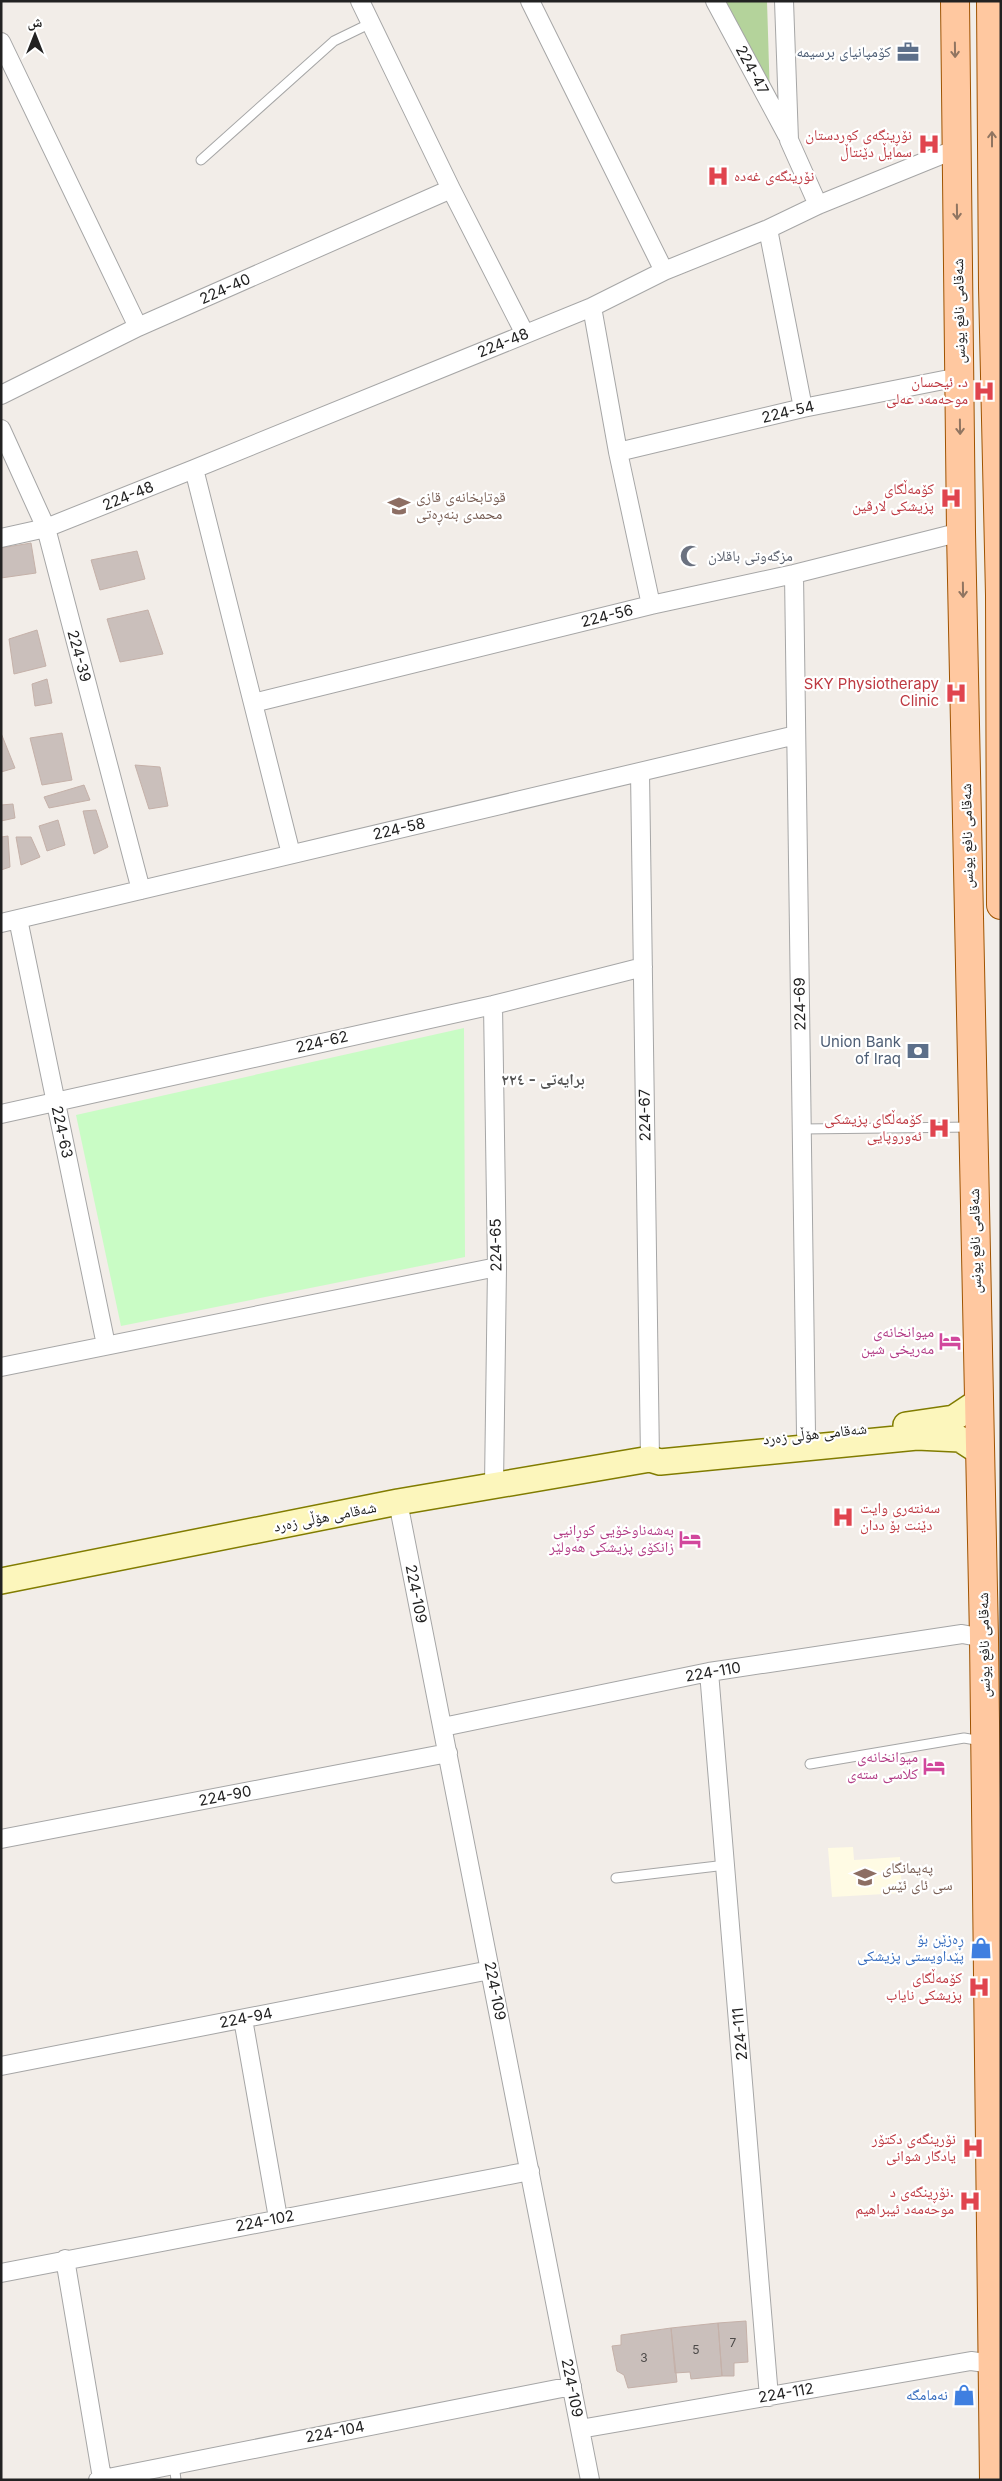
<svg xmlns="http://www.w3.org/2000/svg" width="1002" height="2481" viewBox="0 0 1002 2481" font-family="Inter,'Noto Naskh Arabic',sans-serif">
<rect width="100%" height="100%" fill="#f2ede8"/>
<path fill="#fffbe4" d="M853 1847 854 1860 900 1857 902 1893 832 1897 828 1848Z"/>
<path fill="#b4d39b" d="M722 1H767L770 99Z"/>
<path fill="#c9fcc5" d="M464 1028 465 1257 121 1326 76 1115Z"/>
<path fill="#cabfbb" stroke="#c5b1a9" d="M31 543 36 573 1 578V548Z
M137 551 145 579 100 590 91 560Z
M148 610 163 654 120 662 107 619Z
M37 630 46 666 14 674 9 639Z
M47 679 52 703 35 706 32 684Z
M1 733 15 768 1 772Z
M62 733 72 780 42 785 30 738Z
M135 765 160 767 168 806 149 809Z
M84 785 90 800 49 808 44 797Z
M13 804 15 818 1 821V805Z
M96 810 108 847 94 854 83 811Z
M58 820 65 845 47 851 39 826Z
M8 836 10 867 1 870V837Z
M16 837H31L40 857 21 865Z
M746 2321 748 2362 734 2363V2376H722L718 2323Z
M718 2323 722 2376 691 2379 690 2372 675 2373 671 2328Z
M671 2328 677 2382 628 2388 624 2375 617 2371 612 2346 621 2345V2335Z"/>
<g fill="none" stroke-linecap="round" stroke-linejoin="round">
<g stroke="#a6a6a6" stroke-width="11">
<path id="lane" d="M201 160 334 41 371 23
M802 1129 972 1127
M810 1764 964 1738 982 1741
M616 1878 726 1865
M174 2464 176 2480"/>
</g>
<g stroke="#a6a6a6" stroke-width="20">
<path id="street" d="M360 1 451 189 525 334
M530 1 664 271
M715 1 787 135
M784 1 789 140 818 205
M1 42 138 327
M768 229 803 408
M592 307 618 452 651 605
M1 395 138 327 451 189
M1 429 46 528 141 890
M618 452 803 408 959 377
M194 469 291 854
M1 538 46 528 194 469 592 307 664 271 768 229 818 205 956 149
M794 574 806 1434
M253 703 651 605 794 574 961 532
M640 772 650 1459
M18 919 106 1345
M1 923 796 735
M493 1005 497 1267 494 1485
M1 1114 493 1005 643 967
M1 1367 497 1267
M398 1502 590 2480
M709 1672 769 2397
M443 1727 709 1672 962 1634 984 1638
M1 1839 448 1753
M243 2019 278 2218
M1 2066 490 1970
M65 2259 102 2478
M1 2273 530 2171
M580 2429 971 2361 993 2364
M98 2480 572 2386"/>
</g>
<g stroke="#817c00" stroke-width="28">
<path id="secondary" d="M906 1425 954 1418 978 1402
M1 1581 398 1502 650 1459 660 1462 917 1437 960 1439 980 1452"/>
</g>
<g stroke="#9f5300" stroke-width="30">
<path id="primary" d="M955 1 961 532 984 1638 994 2480
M991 1 993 288 1000 595 1001 905"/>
</g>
<use href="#lane" stroke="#fff" stroke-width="9"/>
<use href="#street" stroke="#fff" stroke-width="18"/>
<use href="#secondary" stroke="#fcf6bc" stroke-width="25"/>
<use href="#primary" stroke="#ffc8a0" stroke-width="28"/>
</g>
<defs><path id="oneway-shaft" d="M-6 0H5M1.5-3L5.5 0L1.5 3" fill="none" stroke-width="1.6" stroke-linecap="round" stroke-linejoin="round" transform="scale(1.25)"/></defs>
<g stroke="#907561">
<use href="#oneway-shaft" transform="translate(955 50) rotate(89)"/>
<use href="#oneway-shaft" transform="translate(992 139) rotate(-90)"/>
<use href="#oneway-shaft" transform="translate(957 212) rotate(89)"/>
<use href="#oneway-shaft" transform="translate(960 427) rotate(89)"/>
<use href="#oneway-shaft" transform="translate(963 590) rotate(89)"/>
</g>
<defs>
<g id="office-bare" transform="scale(1.725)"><path d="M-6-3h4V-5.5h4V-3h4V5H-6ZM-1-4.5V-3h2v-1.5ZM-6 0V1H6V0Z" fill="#5c6f8a" stroke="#fff" stroke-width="2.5" paint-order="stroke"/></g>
<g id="hospital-bare" transform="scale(1.725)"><path d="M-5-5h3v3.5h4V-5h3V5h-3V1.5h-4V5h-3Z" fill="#e0444e" stroke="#fff" stroke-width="2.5" paint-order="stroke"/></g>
<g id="school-bare" transform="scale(1.725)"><path d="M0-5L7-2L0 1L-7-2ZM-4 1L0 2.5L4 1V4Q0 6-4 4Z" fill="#8d6e63" stroke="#fff" stroke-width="2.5" paint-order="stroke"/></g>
<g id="mosque-bare" transform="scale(1.725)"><path d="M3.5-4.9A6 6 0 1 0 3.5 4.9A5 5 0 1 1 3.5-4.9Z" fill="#6b7280" stroke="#fff" stroke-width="2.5" paint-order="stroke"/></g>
<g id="bank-bare" transform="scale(1.725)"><path d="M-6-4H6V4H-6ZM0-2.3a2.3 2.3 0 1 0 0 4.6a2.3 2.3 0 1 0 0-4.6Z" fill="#5c6f8a" stroke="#fff" stroke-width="2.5" paint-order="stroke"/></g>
<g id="hotel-bare" transform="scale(1.725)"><path d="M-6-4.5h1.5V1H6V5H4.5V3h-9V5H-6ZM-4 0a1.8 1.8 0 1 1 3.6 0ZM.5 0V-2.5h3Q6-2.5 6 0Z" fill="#d1479c" stroke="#fff" stroke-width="2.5" paint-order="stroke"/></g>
<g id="shop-bare" transform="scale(1.725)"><path d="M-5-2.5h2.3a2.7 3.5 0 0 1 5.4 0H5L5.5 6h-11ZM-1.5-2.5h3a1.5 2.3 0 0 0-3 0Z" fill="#3f7fe0" stroke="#fff" stroke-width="2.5" paint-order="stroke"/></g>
</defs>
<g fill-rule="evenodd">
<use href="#office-bare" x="908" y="52"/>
<use href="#hospital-bare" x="929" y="144"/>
<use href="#hospital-bare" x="718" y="176"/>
<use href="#hospital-bare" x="984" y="391"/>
<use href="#hospital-bare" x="951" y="498"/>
<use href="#school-bare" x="399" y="506"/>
<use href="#mosque-bare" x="691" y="556"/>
<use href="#hospital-bare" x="956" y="693"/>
<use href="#bank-bare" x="918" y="1051"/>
<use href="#hospital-bare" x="939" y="1128"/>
<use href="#hotel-bare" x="950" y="1341"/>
<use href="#hospital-bare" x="843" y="1517"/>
<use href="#hotel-bare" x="690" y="1539"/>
<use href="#hotel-bare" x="934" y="1766"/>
<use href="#school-bare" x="865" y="1877"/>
<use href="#shop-bare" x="981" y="1948"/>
<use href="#hospital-bare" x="979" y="1987"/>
<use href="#hospital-bare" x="973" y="2148"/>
<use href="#hospital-bare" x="970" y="2201"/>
<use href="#shop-bare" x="964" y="2395"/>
</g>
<g text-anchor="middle" stroke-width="4.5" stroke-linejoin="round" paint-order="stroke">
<g font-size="12" fill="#4c4948">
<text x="733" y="2347">7</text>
<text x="696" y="2354">5</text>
<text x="644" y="2362">3</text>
</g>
<g font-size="15" fill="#4e5e75" stroke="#fff" text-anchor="end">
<text x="891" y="57">کۆمپانیای برسیمە</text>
<text x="901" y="1047">Union Bank<tspan x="901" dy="17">of Iraq</tspan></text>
</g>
<g font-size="15" fill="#222" stroke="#fff">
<text transform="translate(752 70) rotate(62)" y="5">224-47</text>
<text transform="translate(225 289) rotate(-24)" y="5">224-40</text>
<text transform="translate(959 311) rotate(-91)" y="5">شەقامی نافع یونس</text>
<text transform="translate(503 343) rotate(-22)" y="5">224-48</text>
<text transform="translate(788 412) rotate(-13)" y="5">224-54</text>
<text transform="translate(128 496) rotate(-22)" y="5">224-48</text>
<text transform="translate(607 616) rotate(-14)" y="5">224-56</text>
<text transform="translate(79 656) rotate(75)" y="5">224-39</text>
<text transform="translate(399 829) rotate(-13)" y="5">224-58</text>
<text transform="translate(967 836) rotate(-91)" y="5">شەقامی نافع یونس</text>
<text transform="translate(800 1004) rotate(-91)" y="5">224-69</text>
<text transform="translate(322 1042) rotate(-13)" y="5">224-62</text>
<text transform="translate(645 1115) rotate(-91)" y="5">224-67</text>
<text transform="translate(62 1132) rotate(78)" y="5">224-63</text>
<text transform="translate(975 1241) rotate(-91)" y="5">شەقامی نافع یونس</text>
<text transform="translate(496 1245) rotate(-91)" y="5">224-65</text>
<text transform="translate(815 1434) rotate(-6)" y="5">شەقامی هۆڵی زەرد</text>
<text transform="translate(325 1517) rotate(-11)" y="5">شەقامی هۆڵی زەرد</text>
<text transform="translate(416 1594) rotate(79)" y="5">224-109</text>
<text transform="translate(984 1645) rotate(-91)" y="5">شەقامی نافع یونس</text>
<text transform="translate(713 1672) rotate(-10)" y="5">224-110</text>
<text transform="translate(225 1796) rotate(-11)" y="5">224-90</text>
<text transform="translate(495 1991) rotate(79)" y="5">224-109</text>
<text transform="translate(246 2018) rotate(-11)" y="5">224-94</text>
<text transform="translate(740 2034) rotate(-95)" y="5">224-111</text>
<text transform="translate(265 2221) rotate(-11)" y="5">224-102</text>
<text transform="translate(572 2388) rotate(79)" y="5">224-109</text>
<text transform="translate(786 2393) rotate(-10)" y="5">224-112</text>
<text transform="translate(335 2432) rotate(-11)" y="5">224-104</text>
</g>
<g font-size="15" fill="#be3a42" stroke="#fff" text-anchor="end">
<text x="912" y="140">نۆڕینگەی کوردستان<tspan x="912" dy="17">سمایڵ دێنتاڵ</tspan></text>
<text x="734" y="181" text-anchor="start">نۆرینگەی غەدە</text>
<text x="968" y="387">د. ئیحسان<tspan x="968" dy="17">موحەمەد عەلی</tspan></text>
<text x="934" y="494">کۆمەڵگای<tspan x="934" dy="17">پزیشکی لارڤین</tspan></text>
<text x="939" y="689">SKY Physiotherapy<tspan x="939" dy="17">Clinic</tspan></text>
<text x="922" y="1124">کۆمەڵگای پزیشکی<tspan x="922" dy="17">ئەوروپایی</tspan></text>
<text x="860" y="1513" text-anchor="start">سەنتەری وایت<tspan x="860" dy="17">دێنت بۆ ددان</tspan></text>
<text x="962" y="1983">کۆمەڵگای<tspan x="962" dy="17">پزیشکی نایاب</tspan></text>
<text x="956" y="2144">نۆرینگەی دکتۆر<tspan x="956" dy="17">یادگار شوانی</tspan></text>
<text x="954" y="2197">نۆڕینگەی د.<tspan x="954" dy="17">موحەمەد ئیبراهیم</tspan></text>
</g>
<g font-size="15" fill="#785e54" stroke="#fff" text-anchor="start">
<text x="416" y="502">قوتابخانەی قازی<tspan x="416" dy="17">محمدی بنەڕەتی</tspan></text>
<text x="882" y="1873">پەیمانگای<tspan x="882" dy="17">سی ئای ئێس</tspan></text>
</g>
<g font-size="15" fill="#5b616d" stroke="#fff" text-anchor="start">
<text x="708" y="561">مزگه‌وتی باقلان</text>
</g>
<g font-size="15" fill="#b23c85" stroke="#fff" text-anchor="end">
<text x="934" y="1337">میوانخانەی<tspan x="934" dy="17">مەریخی شین</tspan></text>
<text x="674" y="1535">بەشەناوخۆیی کوڕانیی<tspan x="674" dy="17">زانکۆی پزیشکی هەولێر</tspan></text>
<text x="918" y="1762">میوانخانەی<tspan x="918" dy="17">کلاسی ستەی</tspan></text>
</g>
<g font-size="15" fill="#366cbe" stroke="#fff" text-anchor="end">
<text x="964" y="1944">ڕەزێن بۆ<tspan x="964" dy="17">پێداویستی پزیشکی</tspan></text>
<text x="948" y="2400">نەمامگە</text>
</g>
<g font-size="16" font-weight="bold" fill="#555" stroke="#fff">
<text x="543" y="1085">برایەتی - ٢٢٤</text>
</g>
</g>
<rect width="1002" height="2481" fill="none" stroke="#222222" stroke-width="5"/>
<g transform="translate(35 35)" stroke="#ffffff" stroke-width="4" paint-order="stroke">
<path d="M0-4L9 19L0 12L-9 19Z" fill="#222222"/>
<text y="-8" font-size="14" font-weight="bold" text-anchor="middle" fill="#222222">ش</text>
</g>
</svg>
